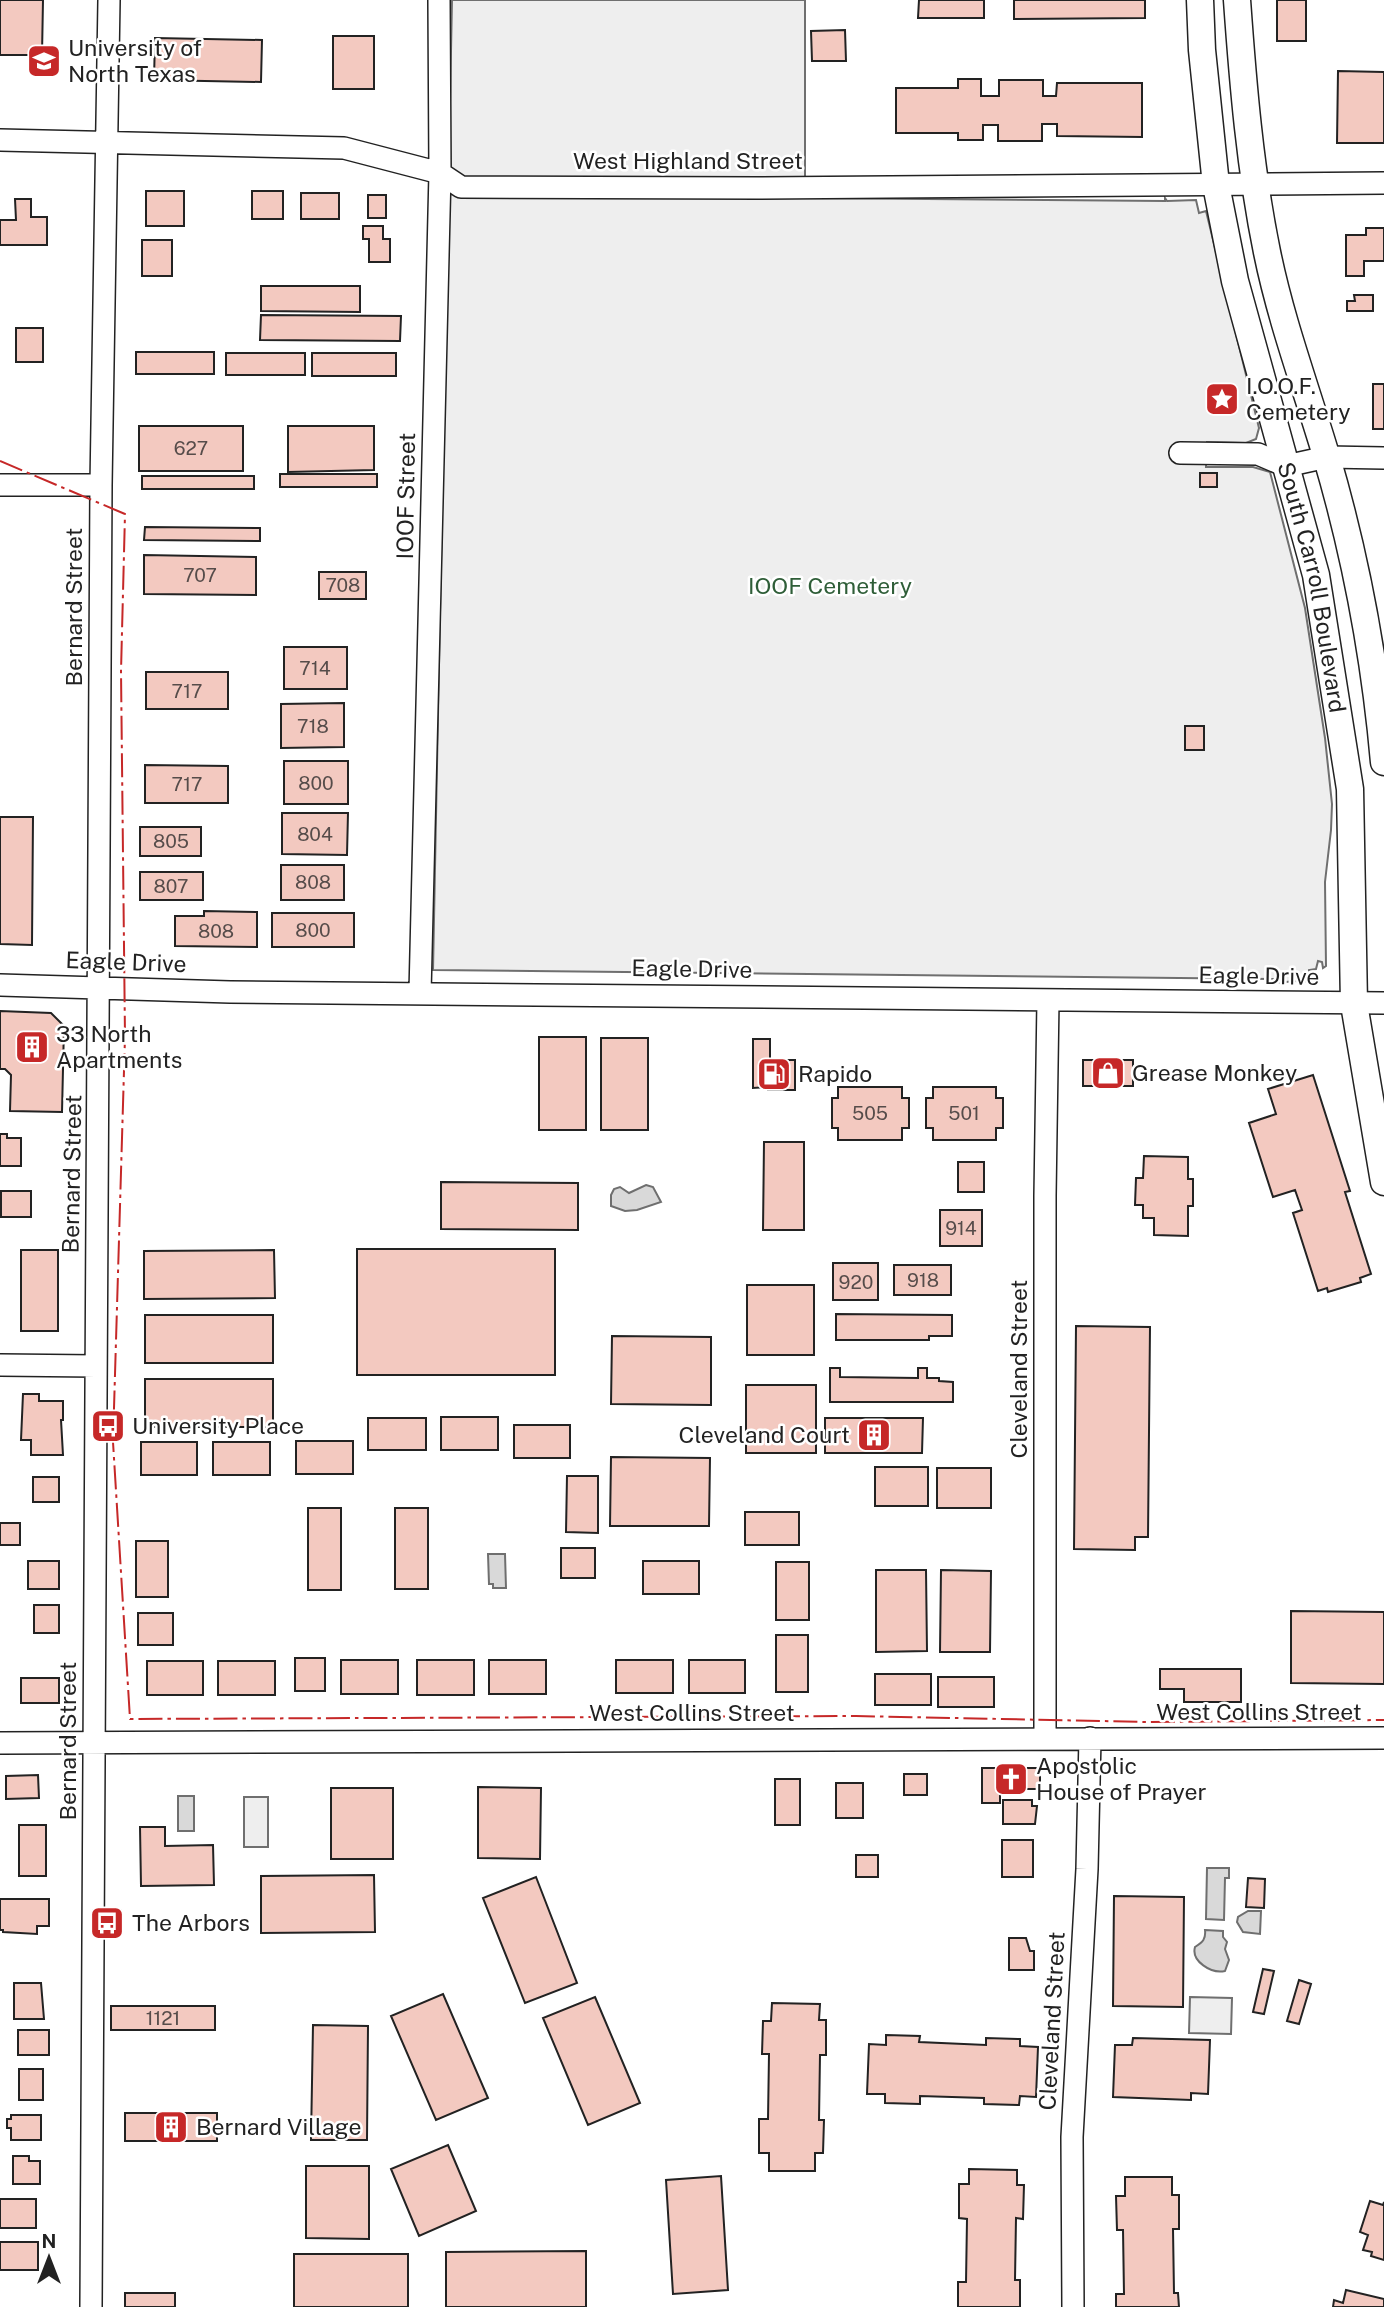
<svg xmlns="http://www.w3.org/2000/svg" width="1384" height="2307" viewBox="0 0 1384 2307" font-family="'Public Sans',sans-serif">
<rect width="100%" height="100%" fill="#fff"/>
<path fill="#eee" stroke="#6f6f6f" stroke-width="2" d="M452 0H805V198L1165 201V198L1167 201 1196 200 1199 213 1206 211 1259 428 1256 439 1246 443 1207 442 1206 467H1253L1270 472 1305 608 1325 738 1332 804 1331 830 1325 882 1326 966 1323 968 1322 962 1318 961 1316 969 1309 970V973L1318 974V978L1310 982C1298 979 1284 983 1271 983L1274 979 433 970Z
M244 1797H268V1847H244Z
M1190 1997 1232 1998 1231 2034 1189 2033Z"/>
<path fill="#d9d9d9" stroke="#6f6f6f" stroke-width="2" d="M646 1185 653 1187 661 1202 637 1210 625 1211 611 1206V1195L614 1189 620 1187 629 1193Z
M488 1554H505L506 1588H493V1584H489Z
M178 1796H194V1831H178Z
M1207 1868H1229V1878H1225L1224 1920 1206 1919Z
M1248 1911H1261L1260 1934 1243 1932 1237 1922 1238 1917Z
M1205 1930 1223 1931V1937L1227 1942 1225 1949 1229 1960 1225 1971C1211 1974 1191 1961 1195 1947 1203 1942 1206 1939 1205 1930Z"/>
<path fill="#f3c9c0" stroke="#222" stroke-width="2" d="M0 0H43L42 55H0Z
M919 0H984V18H918Z
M1014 0H1145V18L1014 19Z
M1277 0H1306V41H1277Z
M845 30 846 61H812L811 31Z
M333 36H374V89H333Z
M155 38 262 40 261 82 154 80Z
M1338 71 1384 72V143H1337Z
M958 79H981V96H999V80H1043V96H1056L1057 83H1142V137L1057 136V124H1042V141H998V125H983V140H958V133H896V88H958Z
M146 191H184V226H146Z
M252 191H283V219H252Z
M301 193H339V219H301Z
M368 195H386V218H368Z
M15 199H31V217H47V245H0V220H16Z
M363 226H383V239H390V262H369V239H363Z
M1366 228H1384V261H1364V276H1346V235H1366Z
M142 240H172V276H142Z
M261 286H360V312L261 311Z
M1354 295H1373V311H1347V301H1355Z
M261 315 401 316 400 341 260 340Z
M16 328H43V362H16Z
M136 352H214V374H136Z
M226 353H305V375H226Z
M312 353H396V376H312Z
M1373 384H1384V429H1373Z
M139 426H243V471H139Z
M288 426H374V470L288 472Z
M1200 473H1217V487H1200Z
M280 474H377V487H280Z
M142 476H254V489H142Z
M145 527 260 528V541L144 540Z
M144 555 256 557V595L144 594Z
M319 572H366V599H319Z
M284 647H347V689H284Z
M146 672H228V709H146Z
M344 703V747L281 748V704Z
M1185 726H1204V750H1185Z
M284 761H348V804H284Z
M145 765 228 766V803H145Z
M282 813H348L347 855 282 854Z
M0 817H33L32 945 0 944Z
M140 827H201V856H140Z
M281 865H344V900H281Z
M140 872H203V900H140Z
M204 911 257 912V947L175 946V916H204Z
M272 913H354V947H272Z
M0 1011 51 1013 64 1026 62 1112 10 1111 11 1075 5 1069H0Z
M539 1037H586V1130H539Z
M601 1038H648V1130H601Z
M753 1039H770V1060H795V1090H768V1087L753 1088Z
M1083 1060H1133V1086H1083Z
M1313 1075 1350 1191 1345 1192 1371 1274 1360 1278 1361 1282 1328 1292 1327 1288 1318 1291 1293 1213 1302 1210 1295 1190 1273 1197 1249 1123 1276 1114 1268 1089Z
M838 1087H902V1098H909V1128H902V1140H838V1128H832V1098H838Z
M933 1087H996V1098H1003V1128H996V1140H933V1128H926V1098H933Z
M0 1134H7V1138H21V1166H0Z
M764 1142H804V1230H763Z
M1144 1156 1188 1157V1179H1193V1206H1188V1236L1154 1235V1218H1143V1205H1135L1136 1178H1143Z
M958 1162H984V1192H958Z
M441 1182 578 1183V1230L441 1229Z
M1 1191H31V1217H1Z
M940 1210H982V1246H940Z
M357 1249H555V1375H357Z
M21 1250H58V1331H21Z
M274 1250 275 1298 144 1299V1251Z
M833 1263H878V1300H833Z
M894 1265H951V1295H894Z
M747 1285H814V1355H747Z
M836 1314 952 1315V1336H929V1340H836Z
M145 1315H273V1363H145Z
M1076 1326 1150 1327 1148 1537H1135V1550L1074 1549Z
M612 1336 711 1337V1405L611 1404Z
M830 1368H840V1377L918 1378V1368H927V1378H939V1381L953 1382V1402H830Z
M145 1379H273V1427H145Z
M746 1385H816V1453H746Z
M23 1394H39V1401H63V1420H61L63 1455H31V1440H21Z
M441 1417H498V1450H441Z
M368 1418H426V1450H368Z
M825 1418H923L922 1453H825Z
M514 1425H570V1458H514Z
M296 1441H353V1474H296Z
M141 1442H197V1475H141Z
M213 1442H270V1475H213Z
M611 1457 710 1458 709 1526H610Z
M875 1467H928V1506H875Z
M937 1468H991V1508H937Z
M567 1476H598V1533L566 1532Z
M33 1477H59V1502H33Z
M308 1508H341V1590H308Z
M395 1508H428V1589H395Z
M745 1512H799V1545H745Z
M0 1523H20V1545H0Z
M136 1541H168V1597H136Z
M561 1548H595V1578H561Z
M28 1561H59V1589H28Z
M643 1561H699V1594H643Z
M776 1562H809V1620H776Z
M876 1570H926L927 1651 876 1652Z
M941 1570 991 1571 990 1652H940Z
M34 1605H59V1633H34Z
M1291 1611 1384 1612V1684L1291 1683Z
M138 1613H173V1645H138Z
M776 1635H808V1692H776Z
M295 1658H325V1691H295Z
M341 1660H398V1694H341Z
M417 1660H474V1695H417Z
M489 1660H546V1694H489Z
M616 1660H673V1693H616Z
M689 1660H745V1693H689Z
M147 1661H203V1695H147Z
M218 1661H275V1695H218Z
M1160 1669H1241V1702H1184V1689H1160Z
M875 1674H931V1705H875Z
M938 1677H994V1707H938Z
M21 1678H59V1703H21Z
M982 1768H1040V1789H1000V1803H982Z
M904 1774H927V1795H904Z
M38 1775 39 1798 6 1799V1776Z
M775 1779H800V1825H775Z
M836 1783H863V1818H836Z
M478 1787 541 1788 540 1859 478 1858Z
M331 1788H393V1859H331Z
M1003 1800H1032V1806H1037L1035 1824H1003Z
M19 1825H46V1876H19Z
M140 1827H165V1846L213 1845 214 1885 141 1886Z
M1002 1840H1033V1877H1002Z
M856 1855H878V1877H856Z
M374 1875 375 1932 261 1933V1876Z
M536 1877 577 1983 525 2003 483 1898Z
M1248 1878 1265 1879 1264 1908 1246 1907Z
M1114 1896 1184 1897 1183 2007 1113 2006Z
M0 1899H49V1926H37V1934L3 1932V1930H0Z
M1009 1938H1026L1030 1951H1034V1970H1009Z
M1263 1969 1274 1971 1264 2014 1253 2012Z
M1299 1980 1311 1984 1299 2024 1287 2021Z
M14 1983H41L44 2019H14Z
M443 1994 488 2098 436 2120 391 2016Z
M595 1997 640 2103 588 2125 543 2018Z
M772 2003 820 2004 819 2020H826V2055H820L819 2120H824L823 2153H815V2171H769V2153H759V2119H768L769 2054H762L763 2021H771Z
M111 2006H215V2030H111Z
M313 2025 368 2026 367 2140H311Z
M18 2030H49V2055H18Z
M886 2035 920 2036 919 2042 986 2045V2038L1020 2039V2046L1038 2047 1036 2097 1020 2096 1019 2105 984 2104V2098L920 2096V2104L885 2103V2094H867L869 2044 886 2045Z
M1133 2038 1210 2040 1208 2094 1191 2093V2100L1113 2097 1115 2045H1132Z
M19 2069H43V2100H19Z
M125 2113H217V2141H125Z
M11 2115H41V2140H11V2128H7V2119H11Z
M448 2145 476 2211 419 2236 391 2169Z
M13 2156H29V2161H40V2184H13Z
M306 2166H369V2239L306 2238Z
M969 2169 1017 2170V2185H1024L1023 2219 1016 2218 1015 2280H1020V2307H958V2282H966L967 2219 959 2218V2184H969Z
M721 2176 728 2290 673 2294 666 2180Z
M1125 2177H1172V2195H1179V2229H1173L1174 2293H1178L1179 2307H1116V2294H1124L1123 2230H1117L1116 2196H1125Z
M0 2199H36V2228H0Z
M1370 2201 1383 2205 1384 2202V2260L1371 2256 1372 2252 1363 2250 1368 2235 1360 2232Z
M0 2242H38V2270H0Z
M586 2251V2307H446V2252Z
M294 2254H408V2307H294Z
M1346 2290 1384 2299V2307H1333L1334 2300 1343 2303Z
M125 2293H175V2307H125Z"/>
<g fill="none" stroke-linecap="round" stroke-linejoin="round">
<g stroke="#222" stroke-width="24">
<path id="minor" d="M0 140 344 148 440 173 461 187 759 188 1384 183
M1180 453 1258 454 1286 466 1327 457 1384 458
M0 485H101
M0 985 230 992 1384 1003
M420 993 440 173 439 0
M0 1365 96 1366
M1045 1738V1196L1048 1000
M0 1743 1384 1738
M91 2307 101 485 109 0
M1073 2307 1072 2137 1087 1869 1090 1738"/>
</g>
<g stroke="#222" stroke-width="29">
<g id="major">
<path id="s1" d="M1200 0 1202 50 1216 185 1235 281 1316 575 1350 789 1354 1004 1384 1182"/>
<path d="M1237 0C1243 84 1250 169 1267 252 1281 321 1306 388 1326 455 1355 553 1375 660 1384 762"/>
</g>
</g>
<use href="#minor" stroke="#fff" stroke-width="21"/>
<use href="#major" stroke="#fff" stroke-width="26"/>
<path stroke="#c62828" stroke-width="2" stroke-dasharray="24 5 3.5 5" stroke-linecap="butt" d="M0 461 125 514 121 671 125 1037 113 1442 130 1719 856 1716 1148 1722 1384 1720"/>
</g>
<defs>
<g id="university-square" transform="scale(1.75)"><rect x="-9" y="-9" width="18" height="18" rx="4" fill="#c62828" stroke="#fff"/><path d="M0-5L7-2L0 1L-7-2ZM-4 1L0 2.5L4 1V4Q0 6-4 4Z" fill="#fff"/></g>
<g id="sight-square" transform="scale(1.75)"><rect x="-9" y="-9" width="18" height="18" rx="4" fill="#c62828" stroke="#fff"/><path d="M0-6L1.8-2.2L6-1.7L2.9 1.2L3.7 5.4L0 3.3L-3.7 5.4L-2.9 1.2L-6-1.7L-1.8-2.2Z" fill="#fff"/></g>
<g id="building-square" transform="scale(1.75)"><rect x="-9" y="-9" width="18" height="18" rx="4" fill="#c62828" stroke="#fff"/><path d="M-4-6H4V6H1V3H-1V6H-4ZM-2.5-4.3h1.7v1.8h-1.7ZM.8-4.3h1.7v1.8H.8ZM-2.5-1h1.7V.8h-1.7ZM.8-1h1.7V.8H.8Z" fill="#fff"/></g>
<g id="shop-square" transform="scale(1.75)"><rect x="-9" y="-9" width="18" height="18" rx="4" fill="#c62828" stroke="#fff"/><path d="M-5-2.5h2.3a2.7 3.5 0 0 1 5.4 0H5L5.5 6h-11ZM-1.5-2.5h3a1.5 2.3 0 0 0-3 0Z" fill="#fff"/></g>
<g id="fuel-square" transform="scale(1.75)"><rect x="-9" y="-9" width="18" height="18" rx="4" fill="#c62828" stroke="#fff"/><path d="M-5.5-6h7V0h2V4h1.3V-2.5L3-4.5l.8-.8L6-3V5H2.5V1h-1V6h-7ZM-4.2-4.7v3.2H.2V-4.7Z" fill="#fff"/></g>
<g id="bus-square" transform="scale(1.75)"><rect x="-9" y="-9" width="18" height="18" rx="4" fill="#c62828" stroke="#fff"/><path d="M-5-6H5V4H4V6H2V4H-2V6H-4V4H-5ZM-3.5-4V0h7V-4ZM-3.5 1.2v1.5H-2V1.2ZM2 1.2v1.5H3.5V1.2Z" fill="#fff"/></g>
<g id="church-square" transform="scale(1.75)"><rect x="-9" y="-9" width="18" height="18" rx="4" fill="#c62828" stroke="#fff"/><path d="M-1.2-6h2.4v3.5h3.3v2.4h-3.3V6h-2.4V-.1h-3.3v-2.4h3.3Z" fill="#fff"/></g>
</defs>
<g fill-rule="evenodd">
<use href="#university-square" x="44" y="61"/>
<use href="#sight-square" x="1222" y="399"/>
<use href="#building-square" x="32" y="1047"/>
<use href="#shop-square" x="1108" y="1073"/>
<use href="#fuel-square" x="774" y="1074"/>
<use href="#bus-square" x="108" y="1426"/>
<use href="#building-square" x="874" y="1435"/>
<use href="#church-square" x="1011" y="1779"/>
<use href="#bus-square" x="107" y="1923"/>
<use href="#building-square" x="171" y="2127"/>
</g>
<g text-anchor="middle" stroke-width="5" stroke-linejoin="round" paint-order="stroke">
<g font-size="19" fill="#564c4a">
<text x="191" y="455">627</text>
<text x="200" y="582">707</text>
<text x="343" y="592">708</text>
<text x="315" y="675">714</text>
<text x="187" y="698">717</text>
<text x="313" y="733">718</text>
<text x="316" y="790">800</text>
<text x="187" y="791">717</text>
<text x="315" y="841">804</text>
<text x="171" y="848">805</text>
<text x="313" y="889">808</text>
<text x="171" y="893">807</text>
<text x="313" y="937">800</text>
<text x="216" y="938">808</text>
<text x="870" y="1120">505</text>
<text x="964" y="1120">501</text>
<text x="961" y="1235">914</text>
<text x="923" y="1287">918</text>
<text x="856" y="1289">920</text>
<text x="163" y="2025">1121</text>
</g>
<g font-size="23" fill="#222" stroke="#fff" text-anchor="start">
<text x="68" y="56">University of<tspan x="68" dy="26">North Texas</tspan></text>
<text x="1246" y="394">I.O.O.F.<tspan x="1246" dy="26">Cemetery</tspan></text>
<text x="56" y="1042">33 North<tspan x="56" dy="26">Apartments</tspan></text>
<text x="1132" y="1081">Grease Monkey</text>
<text x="798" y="1082">Rapido</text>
<text x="132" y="1434">University Place</text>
<text x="850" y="1443" text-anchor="end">Cleveland Court</text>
<text x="1036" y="1774">Apostolic<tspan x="1036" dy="26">House of Prayer</tspan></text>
<text x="132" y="1931">The Arbors</text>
<text x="196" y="2135">Bernard Village</text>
</g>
<g font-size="23" fill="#222" stroke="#fff">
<text x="688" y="169">West Highland Street</text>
<text transform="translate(406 496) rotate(-89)" y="8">IOOF Street</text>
<text dy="8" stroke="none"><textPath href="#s1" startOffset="600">South Carroll Boulevard</textPath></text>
<text transform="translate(74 607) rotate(-90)" y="8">Bernard Street</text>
<text transform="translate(126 962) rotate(2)" y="8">Eagle Drive</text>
<text transform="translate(692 969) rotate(1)" y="8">Eagle Drive</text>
<text transform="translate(1259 976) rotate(1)" y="8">Eagle Drive</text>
<text transform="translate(72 1174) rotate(-89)" y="8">Bernard Street</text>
<text transform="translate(1019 1369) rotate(-90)" y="8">Cleveland Street</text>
<text x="1259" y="1720">West Collins Street</text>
<text x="692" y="1721">West Collins Street</text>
<text transform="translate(68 1741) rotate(-90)" y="8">Bernard Street</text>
<text transform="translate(1052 2021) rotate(-87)" y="8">Cleveland Street</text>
</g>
<g font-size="23" fill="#2f5e38" stroke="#fff">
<text x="830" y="594">IOOF Cemetery</text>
</g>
</g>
<g transform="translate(49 2258)" stroke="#ffffff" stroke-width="5" paint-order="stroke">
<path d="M0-5L12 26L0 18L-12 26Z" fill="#222222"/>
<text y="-10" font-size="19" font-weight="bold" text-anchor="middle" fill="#222222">N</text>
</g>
</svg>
